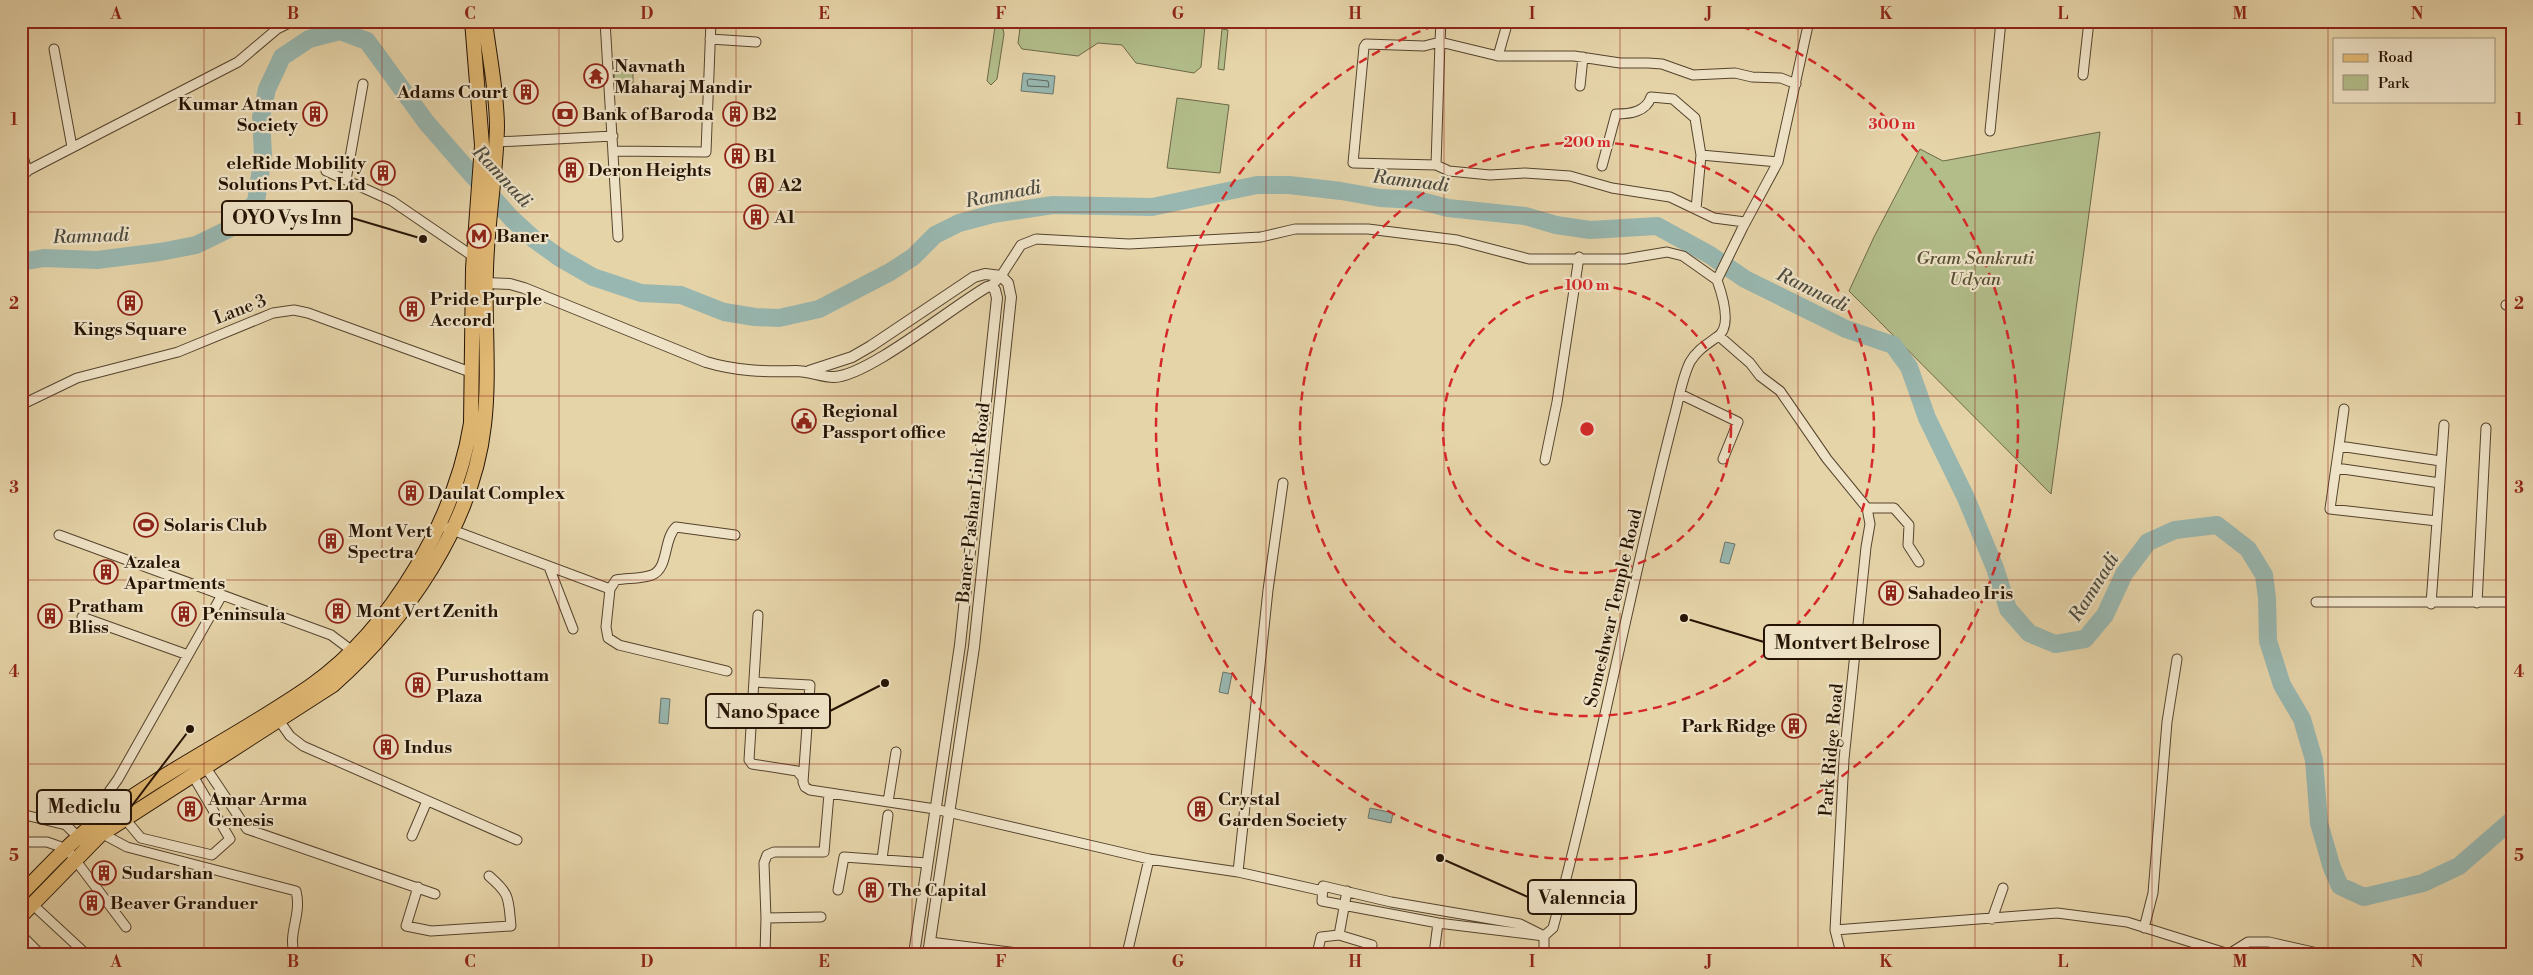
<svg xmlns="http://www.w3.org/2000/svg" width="2533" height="975" viewBox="0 0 2533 975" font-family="'Libre Bodoni',serif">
<rect width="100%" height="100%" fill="#e6d4a9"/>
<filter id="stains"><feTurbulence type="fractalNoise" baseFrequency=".004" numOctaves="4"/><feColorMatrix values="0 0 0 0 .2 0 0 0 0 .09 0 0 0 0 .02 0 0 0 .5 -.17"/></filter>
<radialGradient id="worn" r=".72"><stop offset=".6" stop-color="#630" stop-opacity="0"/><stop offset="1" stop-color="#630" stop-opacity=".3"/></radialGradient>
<path fill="#b2bd8a" stroke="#6c6847" d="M1021 21H1187L1202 23 1205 26 1201 67 1194 73 1136 63 1122 45 1098 43 1078 56 1022 49 1018 43Z
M995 27 1003 29 1004 34 997 79 991 85 987 81Z
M1222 29 1228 30 1224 70 1218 69Z
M633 66V90H615L614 67Z
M1177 98 1229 105 1220 173 1167 168Z
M2100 132 2051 494 1849 291 1874 237 1920 149 1943 161Z"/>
<path fill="#98b7b0" stroke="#6a756b" d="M1023 73 1055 76 1053 94 1021 91Z
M1725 542 1735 544 1729 564 1720 562Z
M1223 672 1232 674 1228 694 1219 692Z
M661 698 670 699 668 724 659 723Z
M1370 808 1393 813 1391 823 1368 818Z"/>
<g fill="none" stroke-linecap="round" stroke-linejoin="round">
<path stroke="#5e655a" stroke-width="1" d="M1030 79 1048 81 1049 87 1028 86 1027 81Z"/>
<path stroke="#98b7b0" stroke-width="18" d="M21 262 44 258 97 260 160 252 196 245 229 229 256 202 263 155 261 117 267 89 282 57 309 39 340 31 367 41 426 122 466 168 512 219 535 240 560 258 593 277 641 293 681 295 724 312 755 317 779 318 819 309 890 272 913 257 935 235 959 223 993 214 1053 205 1152 207 1257 185H1289L1341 191 1380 198 1417 200 1448 208 1525 216 1556 225 1590 230 1657 226 1710 255 1745 279 1846 329 1893 345 1909 367 1927 418 1966 498 1995 568 2008 609 2029 633 2055 644 2085 639 2105 615 2124 574 2148 542 2175 530 2217 525 2248 549 2264 575 2267 598 2268 641 2282 685 2302 719 2314 760 2319 823 2332 868 2340 886 2364 897 2423 883 2459 866 2512 820"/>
<g stroke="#55432d" stroke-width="11">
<path id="minor" d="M605 21 618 237
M1441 21 1440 42 1424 46 1366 44 1364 47 1353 163 1436 165 1449 171 1490 175 1525 173 1570 176 1612 188 1670 197 1714 218 1745 222
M710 39 756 42
M54 49 72 147
M1498 56H1574L1620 63H1648L1662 64 1693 75 1735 73 1752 77 1781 78 1796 84
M2083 75 2089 21
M1580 86 1583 57
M1990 131 2001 21
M496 142 613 136
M21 148 27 172
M614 151 706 152 711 21
M1701 155 1778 162
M1436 165 1440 42 1498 56 1508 21
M1602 166 1616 114C1630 114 1646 112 1651 97L1673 99 1695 118 1701 155 1696 209
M326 171 392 201 474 257
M21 174 238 62 277 29 293 21
M346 180 363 84
M1717 280 1743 227 1778 162 1809 21
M991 286 1001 276 1021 245 1036 239 1129 244 1261 237 1295 229H1368L1457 240 1529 259H1625L1667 252 1683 256 1717 280
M2506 305 2512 306
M1719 336 1750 363 1760 376 1780 391 1827 459 1867 508 1870 524 1866 547 1844 759 1835 930 1841 954
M1680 394 1738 422 1723 459
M21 405 77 378 178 352 273 313 294 310 308 313 473 373
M2339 446 2344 409
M1545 460 1557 402 1579 257
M2336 468 2440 483
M1867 508H1894L1909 525 1908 545 1919 562
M2437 521 2330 509 2339 446 2441 461
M439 525 610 589 606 627 608 638 619 645 727 671
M59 535 331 635 351 650
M549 567 573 629
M610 589 616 580C628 578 641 579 652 575 669 568 663 539 676 527L735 535
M2316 602H2512
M2477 603 2486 428
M2431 604 2444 425
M758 615 749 760 752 764 797 771 803 778
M82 617 188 655
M754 682 810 685 803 782 805 787 810 790 935 809 1149 859 1238 872 1323 891
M278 719 290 736 303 746 517 840
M206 768 247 829 435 894
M888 802 896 752
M21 814 66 825 82 841
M103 818V800L118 779 222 595
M125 819 141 838 212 855 230 839 193 776
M99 832 127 847 296 891C302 915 288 931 294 954
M412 836 427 801
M21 842H47L67 849 126 927
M882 859 888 815
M1238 872 1268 590 1283 483
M1323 886 1391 902 1520 924 1544 936 1438 923 1322 901Z
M418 887 406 926 431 931 511 926C508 898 511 895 489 876
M838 890 844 857 927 863
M32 904 86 954
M766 918 764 863 767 855 774 852H824L829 794
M1992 919 2003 888
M2144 928 2153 893 2167 722 2177 659
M1835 930 2057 913 2127 922 2229 954
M21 935 40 954
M1339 935 1347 891
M930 942 1018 953
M765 954 766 918 821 917
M1127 954 1149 859
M1317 954 1321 937 1339 935 1372 945 1370 954
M1434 954 1438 923
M1544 954V936L1553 928C1599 759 1630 586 1674 417 1679 399 1682 378 1690 362 1697 350 1706 345 1717 337 1733 327 1722 294 1717 280
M2229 954 2248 942H2269L2322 954"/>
</g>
<g stroke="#55432d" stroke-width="12">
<path id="tertiary" d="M486 283 510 284 524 288 706 362C736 371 765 372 796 371 809 371 821 377 834 377 868 376 952 307 987 287L991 286 995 290 997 298 960 645 914 954
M809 371 852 357 871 346 974 277 985 274 1001 276 1008 283 1011 297 974 647 928 954"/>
</g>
<g stroke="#251304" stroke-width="16">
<path id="primary" d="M21 894C45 870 68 844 95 823 163 771 242 734 312 685 391 629 456 518 471 423L473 268 482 145 472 21
M21 916 100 835 333 685C406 620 473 524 484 425 490 374 484 321 486 270 487 222 496 175 497 127 497 92 489 56 485 21"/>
</g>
<use href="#minor" stroke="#efe3c7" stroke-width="9"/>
<use href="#tertiary" stroke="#efe3c7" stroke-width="10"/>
<use href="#primary" stroke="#e3ba74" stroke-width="14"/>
</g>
<path fill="none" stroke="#8f2418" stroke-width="1" stroke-opacity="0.55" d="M204 21V954M382 21V954M559 21V954M736 21V954M912 21V954M1090 21V954M1266 21V954M1444 21V954M1620 21V954M1798 21V954M1975 21V954M2152 21V954M2328 21V954M21 212H2512M21 396H2512M21 580H2512M21 764H2512"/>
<g fill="none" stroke="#d62828" stroke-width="2.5" stroke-dasharray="9 6">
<circle cx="1587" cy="429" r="144"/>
<circle cx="1587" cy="429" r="287"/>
<path d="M1727 21A431 431 0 1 1 1447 21"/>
</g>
<defs>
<g id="temple-ring" transform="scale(1.25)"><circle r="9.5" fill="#efe3c7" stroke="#8f2418" stroke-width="1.5"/><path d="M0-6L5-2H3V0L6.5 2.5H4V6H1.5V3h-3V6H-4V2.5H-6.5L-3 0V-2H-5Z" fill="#8f2418"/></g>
<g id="building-ring" transform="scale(1.25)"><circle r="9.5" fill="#efe3c7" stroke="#8f2418" stroke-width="1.5"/><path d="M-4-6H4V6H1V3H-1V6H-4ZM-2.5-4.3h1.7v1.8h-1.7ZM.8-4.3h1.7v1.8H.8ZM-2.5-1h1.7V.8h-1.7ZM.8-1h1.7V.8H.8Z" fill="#8f2418"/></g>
<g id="bank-ring" transform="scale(1.25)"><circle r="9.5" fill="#efe3c7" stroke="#8f2418" stroke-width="1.5"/><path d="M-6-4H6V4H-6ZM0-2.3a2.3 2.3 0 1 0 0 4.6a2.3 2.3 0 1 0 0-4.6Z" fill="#8f2418"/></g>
<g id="metro-ring" transform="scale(1.25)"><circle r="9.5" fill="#efe3c7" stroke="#8f2418" stroke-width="1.5"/><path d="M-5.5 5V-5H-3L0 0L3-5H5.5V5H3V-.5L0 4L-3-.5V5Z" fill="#8f2418"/></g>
<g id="civic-ring" transform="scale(1.25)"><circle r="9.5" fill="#efe3c7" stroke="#8f2418" stroke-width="1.5"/><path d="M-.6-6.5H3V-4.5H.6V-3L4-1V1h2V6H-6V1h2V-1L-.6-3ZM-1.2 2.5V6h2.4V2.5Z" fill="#8f2418"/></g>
<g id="stadium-ring" transform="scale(1.25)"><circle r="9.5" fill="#efe3c7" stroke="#8f2418" stroke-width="1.5"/><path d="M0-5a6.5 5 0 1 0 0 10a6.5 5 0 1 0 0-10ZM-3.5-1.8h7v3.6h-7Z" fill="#8f2418"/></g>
</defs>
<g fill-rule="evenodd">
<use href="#temple-ring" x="596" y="76"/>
<use href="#building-ring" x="526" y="92"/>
<use href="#building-ring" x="315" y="114"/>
<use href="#bank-ring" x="565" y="114"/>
<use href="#building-ring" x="735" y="114"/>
<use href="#building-ring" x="737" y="156"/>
<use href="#building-ring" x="571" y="170"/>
<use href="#building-ring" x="383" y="173"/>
<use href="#building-ring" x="761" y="185"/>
<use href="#building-ring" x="756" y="217"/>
<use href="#metro-ring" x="479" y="236"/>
<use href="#building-ring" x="130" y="303"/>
<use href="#building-ring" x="412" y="309"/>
<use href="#civic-ring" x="804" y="421"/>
<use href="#building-ring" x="411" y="493"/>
<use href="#stadium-ring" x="146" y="525"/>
<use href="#building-ring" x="331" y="541"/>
<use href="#building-ring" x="106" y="572"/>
<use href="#building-ring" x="1891" y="593"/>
<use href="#building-ring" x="338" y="611"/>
<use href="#building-ring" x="184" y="614"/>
<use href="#building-ring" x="50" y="616"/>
<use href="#building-ring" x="418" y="685"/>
<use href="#building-ring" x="1794" y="726"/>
<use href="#building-ring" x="386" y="747"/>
<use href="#building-ring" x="190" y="809"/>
<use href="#building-ring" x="1200" y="809"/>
<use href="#building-ring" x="104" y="873"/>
<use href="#building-ring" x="871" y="890"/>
<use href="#building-ring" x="92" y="903"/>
</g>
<g text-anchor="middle" stroke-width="4.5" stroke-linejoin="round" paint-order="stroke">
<g font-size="18" font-weight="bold" fill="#251304" stroke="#efe3c7" text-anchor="start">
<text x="614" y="72">Navnath<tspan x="614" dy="21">Maharaj Mandir</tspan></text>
<text x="508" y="98" text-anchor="end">Adams Court</text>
<text x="298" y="110" text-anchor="end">Kumar Atman<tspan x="298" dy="21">Society</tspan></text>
<text x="582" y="120">Bank of Baroda</text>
<text x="752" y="120">B2</text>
<text x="754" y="162">B1</text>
<text x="366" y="169" text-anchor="end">eleRide Mobility<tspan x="366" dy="21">Solutions Pvt. Ltd</tspan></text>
<text x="588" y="176">Deron Heights</text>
<text x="778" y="191">A2</text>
<text x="774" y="223">A1</text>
<text x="496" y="242">Baner</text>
<text x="430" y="305">Pride Purple<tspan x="430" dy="21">Accord</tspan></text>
<text x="130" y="335" text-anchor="middle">Kings Square</text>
<text x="822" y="417">Regional<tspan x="822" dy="21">Passport office</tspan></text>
<text x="428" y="499">Daulat Complex</text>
<text x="164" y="531">Solaris Club</text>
<text x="348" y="537">Mont Vert<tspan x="348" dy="21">Spectra</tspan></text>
<text x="124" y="568">Azalea<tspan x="124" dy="21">Apartments</tspan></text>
<text x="1908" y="599">Sahadeo Iris</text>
<text x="68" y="612">Pratham<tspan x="68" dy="21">Bliss</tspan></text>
<text x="356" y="617">Mont Vert Zenith</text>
<text x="202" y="620">Peninsula</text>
<text x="436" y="681">Purushottam<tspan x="436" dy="21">Plaza</tspan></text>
<text x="1776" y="732" text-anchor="end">Park Ridge</text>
<text x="404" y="753">Indus</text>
<text x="208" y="805">Amar Arma<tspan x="208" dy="21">Genesis</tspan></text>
<text x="1218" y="805">Crystal<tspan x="1218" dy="21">Garden Society</tspan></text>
<text x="122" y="879">Sudarshan</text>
<text x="888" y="896">The Capital</text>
<text x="110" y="909">Beaver Granduer</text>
</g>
<g font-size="18" font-style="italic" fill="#564e33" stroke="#efe3c7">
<text x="1975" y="264">Gram Sankruti<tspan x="1975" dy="21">Udyan</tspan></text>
</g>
<g font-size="18" fill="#251304" stroke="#efe3c7">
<text transform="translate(240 309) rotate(-21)" y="6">Lane 3</text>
<text transform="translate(973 503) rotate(-84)" y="6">Baner-Pashan Link Road</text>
<text transform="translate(1613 608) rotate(-77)" y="6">Someshwar Temple Road</text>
<text transform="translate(1831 750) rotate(-85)" y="6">Park Ridge Road</text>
</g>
<g font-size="19" font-style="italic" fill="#4d4c40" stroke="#efe3c7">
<text transform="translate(503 176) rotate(47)" y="7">Ramnadi</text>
<text transform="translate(1411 180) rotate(7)" y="7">Ramnadi</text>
<text transform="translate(1003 193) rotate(-11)" y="7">Ramnadi</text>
<text transform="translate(91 235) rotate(-2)" y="7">Ramnadi</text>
<text transform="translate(1813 289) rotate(26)" y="7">Ramnadi</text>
<text transform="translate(2093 587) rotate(-58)" y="7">Ramnadi</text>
</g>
</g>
<circle cx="1587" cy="429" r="8" fill="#d62828" stroke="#efe3c7" stroke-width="2.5"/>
<g font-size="15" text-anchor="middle" font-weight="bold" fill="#d62828" stroke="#efe3c7" stroke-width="4.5" stroke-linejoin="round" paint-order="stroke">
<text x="1892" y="129">300 m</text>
<text x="1587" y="147">200 m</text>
<text x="1587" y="290">100 m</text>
</g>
<path fill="none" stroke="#251304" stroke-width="2" d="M423 239L352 218M1684 618L1764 642M885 683L830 711M190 729L131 807M1440 858L1528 897"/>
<g fill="#251304" stroke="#efe3c7" stroke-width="2">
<circle cx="423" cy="239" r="5"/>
<circle cx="1684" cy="618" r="5"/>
<circle cx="885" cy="683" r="5"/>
<circle cx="190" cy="729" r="5"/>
<circle cx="1440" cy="858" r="5"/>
</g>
<g fill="#efe3c7" stroke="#251304" stroke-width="2">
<rect x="222" y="201" width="130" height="34" rx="5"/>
<rect x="1764" y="625" width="176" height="34" rx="5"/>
<rect x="706" y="694" width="124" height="34" rx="5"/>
<rect x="37" y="790" width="94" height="34" rx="5"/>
<rect x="1528" y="880" width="108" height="34" rx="5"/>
</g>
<g font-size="19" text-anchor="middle" font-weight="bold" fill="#251304">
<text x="287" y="224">OYO Vys Inn</text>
<text x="1852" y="649">Montvert Belrose</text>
<text x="768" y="718">Nano Space</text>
<text x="84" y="813">Mediclu</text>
<text x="1582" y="904">Valenncia</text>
</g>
<rect width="2533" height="975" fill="none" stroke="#e6d4a9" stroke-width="55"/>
<rect x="2333" y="38" width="162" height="65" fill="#efe3c7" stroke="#9e9079"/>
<rect x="2343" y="54" width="25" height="8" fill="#e3ba74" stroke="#9e9079"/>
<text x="2378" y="62" font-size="15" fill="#251304">Road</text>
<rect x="2343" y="75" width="25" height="15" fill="#b2bd8a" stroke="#9e9079"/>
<text x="2378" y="88" font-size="15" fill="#251304">Park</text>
<rect x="28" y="28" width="2478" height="920" fill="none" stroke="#8f2418" stroke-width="2"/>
<g font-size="16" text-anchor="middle" font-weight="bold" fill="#8f2418">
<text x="116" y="19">A</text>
<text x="293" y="19">B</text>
<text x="470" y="19">C</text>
<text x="647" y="19">D</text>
<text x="824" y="19">E</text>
<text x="1001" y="19">F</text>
<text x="1178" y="19">G</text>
<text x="1355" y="19">H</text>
<text x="1532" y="19">I</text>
<text x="1709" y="19">J</text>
<text x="1886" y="19">K</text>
<text x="2063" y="19">L</text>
<text x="2240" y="19">M</text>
<text x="2417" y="19">N</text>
<text x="14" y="125">1</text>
<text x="2519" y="125">1</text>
<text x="14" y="309">2</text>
<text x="2519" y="309">2</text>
<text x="14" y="493">3</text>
<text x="2519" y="493">3</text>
<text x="14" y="677">4</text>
<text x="2519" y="677">4</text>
<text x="14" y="861">5</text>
<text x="2519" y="861">5</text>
<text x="116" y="967">A</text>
<text x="293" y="967">B</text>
<text x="470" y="967">C</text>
<text x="647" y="967">D</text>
<text x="824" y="967">E</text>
<text x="1001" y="967">F</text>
<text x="1178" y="967">G</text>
<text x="1355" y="967">H</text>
<text x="1532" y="967">I</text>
<text x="1709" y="967">J</text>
<text x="1886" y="967">K</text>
<text x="2063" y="967">L</text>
<text x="2240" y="967">M</text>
<text x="2417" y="967">N</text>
</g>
<rect width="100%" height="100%" filter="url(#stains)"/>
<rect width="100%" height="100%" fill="url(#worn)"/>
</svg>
